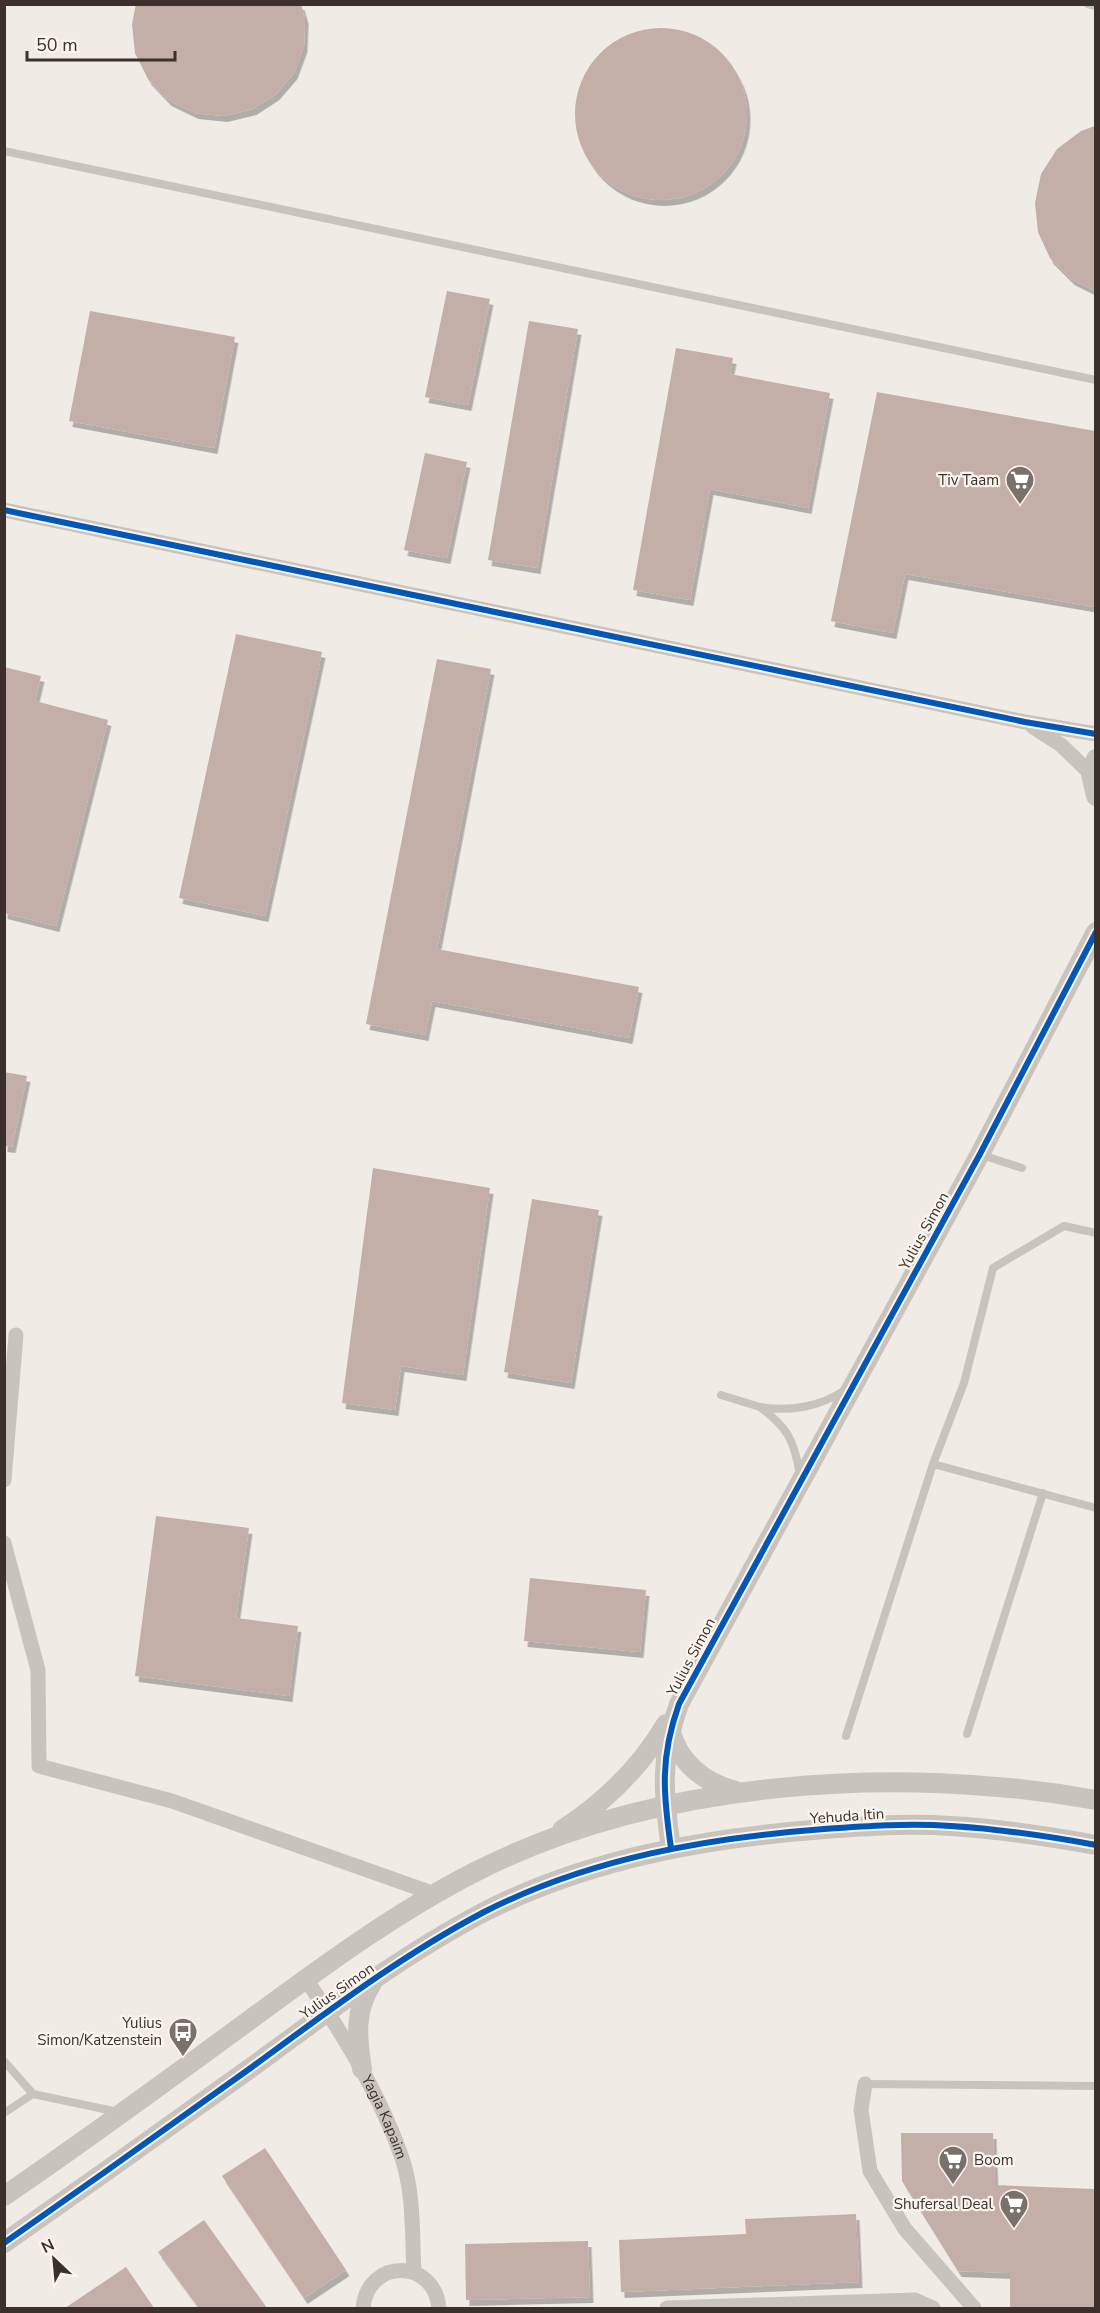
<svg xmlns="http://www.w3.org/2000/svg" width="1100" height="2313" viewBox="0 0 1100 2313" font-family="'Nunito Sans',sans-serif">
<defs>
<filter id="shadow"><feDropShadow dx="3.5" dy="6" stdDeviation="0" flood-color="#0004"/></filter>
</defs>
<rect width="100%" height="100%" fill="#f0ebe5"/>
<path fill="#c3afa7" filter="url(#shadow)" d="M136 4H301L305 18 304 46 294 73 276 94 253 109 224 116 195 113 168 100 148 79 135 53 132 24Z
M575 114a86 86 0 1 1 172 0a86 86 0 1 1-172 0Z
M1095 126V291L1071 279 1050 258 1038 232 1035 203 1041 174 1057 149 1081 131Z
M447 291 490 299 468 405 425 397Z
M90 311 235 337 214 448 69 421Z
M529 321 578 329 537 568 488 560Z
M676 348 733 358 730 374 830 393 808 508 710 489 690 600 633 590Z
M877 392 1095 431V607L905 574 893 633 831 621Z
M425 453 467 462 447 558 404 550Z
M236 634 322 652 265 916 179 898Z
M437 659 491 669 437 949 639 987 629 1038 432 1001 425 1035 366 1024Z
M4 667 41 676 35 701 108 720 56 926 4 913Z
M4 1072 27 1076 12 1147 4 1146Z
M373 1168 490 1188 463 1375 401 1366 395 1410 342 1403Z
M532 1199 599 1210 571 1383 504 1372Z
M156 1516 249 1528 236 1618 298 1626 289 1696 135 1676Z
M530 1578 646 1590 640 1652 524 1641Z
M901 2133H993L995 2185 1095 2189V2308H1010V2273L958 2271 902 2181Z
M265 2148 346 2270 304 2298 222 2176Z
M856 2214 859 2282 621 2292 619 2240 746 2234 745 2219Z
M204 2220 267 2308H199L158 2252Z
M588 2241 590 2297 466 2300 465 2244Z
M126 2267 154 2308H65Z"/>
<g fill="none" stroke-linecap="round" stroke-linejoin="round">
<path stroke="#c9c3be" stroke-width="8" d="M1088 4 1096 6
M4 151 1096 380
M982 1155 1022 1168
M721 1395 760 1407
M933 1464 1096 1508
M800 1475C794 1440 788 1428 760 1407 789 1412 820 1407 845 1390
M967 1734 1043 1493
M846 1736 933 1464 964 1383 993 1268 1064 1226 1096 1233
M4 2061 33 2094
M865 2084 1096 2086
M4 2113 33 2094 118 2112"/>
<g stroke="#c9c3be" stroke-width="15">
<path d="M4 510 1025 722 1096 734"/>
<path d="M1033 727 1061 745 1091 774"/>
<path d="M4 1480 16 1335"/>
<path d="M4 1543 38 1670 39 1766 172 1801 435 1894"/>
<path id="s1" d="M306 1979C343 2035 380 2094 402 2158 414 2193 412 2235 414 2272"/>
<path d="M865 2084 861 2110 870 2171 905 2229 974 2308"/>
<path d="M363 2308C368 2258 434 2258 439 2308"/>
<path d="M667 2308 915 2300 933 2308"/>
</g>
<path stroke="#c9c3be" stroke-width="20" d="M1096 759 1091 774 1096 796
M670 1729C678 1762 704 1783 736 1791
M562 1830C605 1802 640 1768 666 1724
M671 1848C663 1793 660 1757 679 1704L980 1154 1096 932
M362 2069C357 2037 354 2011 372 1983
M4 2196C88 2139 169 2079 251 2019 322 1967 395 1913 473 1873 653 1780 899 1764 1096 1800
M4 2243C87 2185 170 2126 252 2067 327 2012 402 1955 484 1912 590 1858 707 1838 824 1829 866 1826 909 1823 951 1826 1000 1829 1047 1836 1096 1845"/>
<g stroke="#fbf5ee" stroke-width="10">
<path id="cycleway" d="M4 510 1025 722 1096 734
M671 1848C663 1793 660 1757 679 1704L980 1154 1096 932
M4 2243C87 2185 170 2126 252 2067 327 2012 402 1955 484 1912 590 1858 707 1838 824 1829 866 1826 909 1823 951 1826 1000 1829 1047 1836 1096 1845"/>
</g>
<use href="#cycleway" stroke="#0057b8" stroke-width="6"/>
</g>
<defs>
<g id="supermarket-pin" transform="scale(1.5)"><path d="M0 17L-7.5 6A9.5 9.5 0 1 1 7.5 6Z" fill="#7a716c" stroke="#fbf5ee"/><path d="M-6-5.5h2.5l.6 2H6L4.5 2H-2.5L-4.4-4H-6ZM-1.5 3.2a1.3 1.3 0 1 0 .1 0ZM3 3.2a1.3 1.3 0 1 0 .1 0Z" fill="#fff"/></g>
<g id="bus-pin" transform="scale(1.5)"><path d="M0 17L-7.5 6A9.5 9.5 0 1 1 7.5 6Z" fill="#7a716c" stroke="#fbf5ee"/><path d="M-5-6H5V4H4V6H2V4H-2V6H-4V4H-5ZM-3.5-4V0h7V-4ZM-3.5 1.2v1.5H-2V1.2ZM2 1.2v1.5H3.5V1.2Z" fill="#fff"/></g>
</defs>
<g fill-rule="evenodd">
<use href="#supermarket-pin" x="1020" y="480"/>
<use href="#bus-pin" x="183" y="2032"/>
<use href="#supermarket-pin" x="953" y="2160"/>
<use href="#supermarket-pin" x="1014" y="2204"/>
</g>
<g text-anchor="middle" stroke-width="4.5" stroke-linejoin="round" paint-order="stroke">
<g font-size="15" fill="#3b302b" stroke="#fbf5ee" text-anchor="end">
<text x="999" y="485">Tiv Taam</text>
<text x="162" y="2028">Yulius<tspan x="162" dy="17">Simon/Katzenstein</tspan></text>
<text x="974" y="2165" text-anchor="start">Boom</text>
<text x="993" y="2209">Shufersal Deal</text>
</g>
<g font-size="15" fill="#3b302b" stroke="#fbf5ee">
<text transform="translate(924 1231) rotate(-61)" y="5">Yulius Simon</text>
<text transform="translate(691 1657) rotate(-62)" y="5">Yulius Simon</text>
<text transform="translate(847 1816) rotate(-4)" y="5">Yehuda Itin</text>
<text transform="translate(337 1991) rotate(-35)" y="5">Yulius Simon</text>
<text dy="5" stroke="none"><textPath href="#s1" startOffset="159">Yagia Kapaim</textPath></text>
</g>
</g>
<rect width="1100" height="2313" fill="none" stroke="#3b302b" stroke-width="12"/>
<g transform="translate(54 2259) rotate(334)" stroke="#fbf5ee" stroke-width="4.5" paint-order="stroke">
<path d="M0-4.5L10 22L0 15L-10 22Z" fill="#3b302b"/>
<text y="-9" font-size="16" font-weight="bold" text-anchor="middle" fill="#3b302b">N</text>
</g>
<path d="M27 51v9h148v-9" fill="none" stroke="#3b302b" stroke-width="3"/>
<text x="36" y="51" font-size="18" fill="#3b302b" stroke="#fbf5ee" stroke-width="4.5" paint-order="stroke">50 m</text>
</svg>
